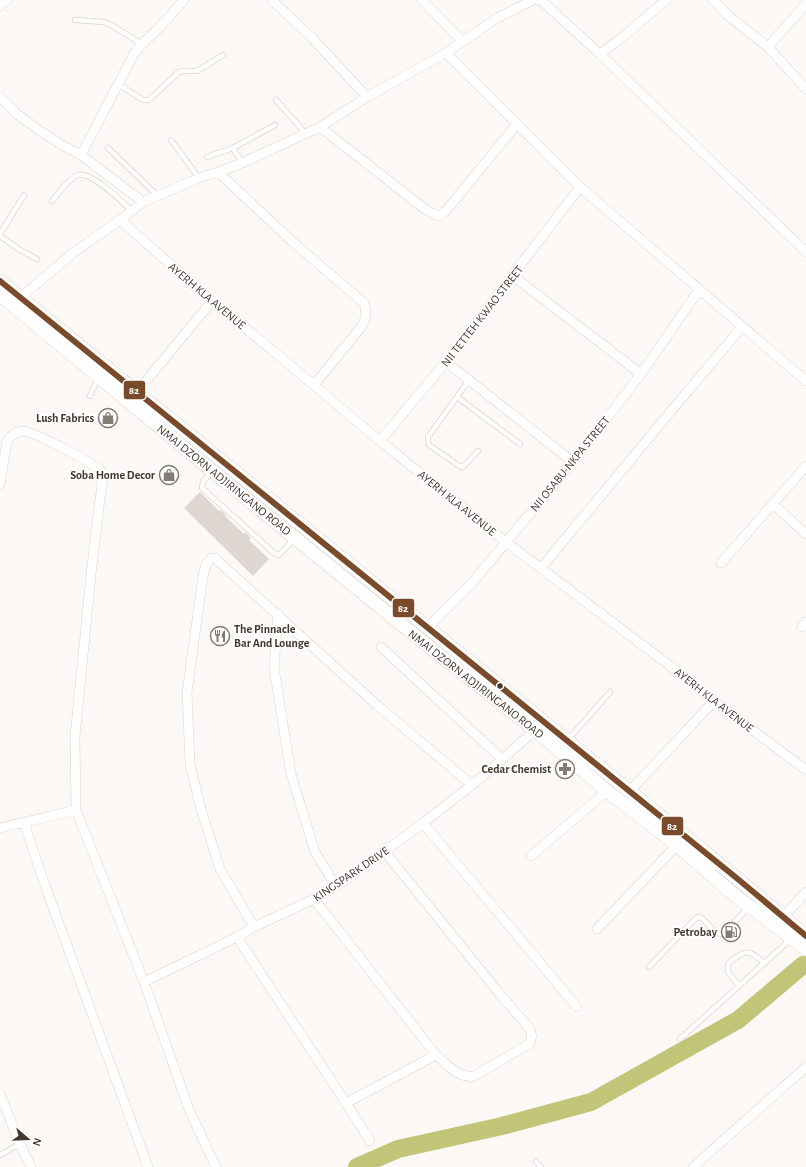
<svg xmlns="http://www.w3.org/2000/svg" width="806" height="1167" viewBox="0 0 806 1167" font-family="'Alegreya Sans',sans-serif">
<rect width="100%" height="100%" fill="#fbf8f5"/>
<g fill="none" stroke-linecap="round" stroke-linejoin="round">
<path stroke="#c2c478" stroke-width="18" d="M357 1167 398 1149 502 1126 591 1102 738 1020 803 965"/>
</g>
<path fill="#ded6d1" d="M200 492 219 511 220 510 226 515 225 516 244 534 245 532 251 538 249 540 269 559 253 576 184 508Z"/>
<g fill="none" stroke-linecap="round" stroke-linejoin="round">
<g stroke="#dbd5ce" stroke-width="6">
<path id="lane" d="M75 20 104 22 111 25 142 44
M118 84 143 100H149L179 72 183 71H197L223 55
M276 100 306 134
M171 140 199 178
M108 148 158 196
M233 148 242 163
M207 157 233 148 275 125
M52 201C58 194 69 178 78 175 92 171 122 202 132 211
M0 234 24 195
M0 236 20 250 37 259
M469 380 428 437V441L429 445 461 467 464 466 478 451
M90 396 98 378
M457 397 520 444
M211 472 203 482 202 488 275 554 278 555 280 554 294 539
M568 740 610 692
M649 967 696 918 700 917 703 919 716 933 723 934 749 907
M739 986 728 972V964C744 950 748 948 764 963
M680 1039 791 939
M0 1155 20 1144
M536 1162 541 1167"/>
</g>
<g stroke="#dbd5ce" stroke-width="10">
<path id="street" d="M272 0 312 38 367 97
M422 0 462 41
M539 0 543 2 600 54 806 252
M713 0 730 17 768 47 806 4
M0 6 7 0
M768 47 806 89
M446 53 580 187 806 381
M600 54 624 36 666 0
M0 97 17 114 40 131 62 145 81 155 143 202
M320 127 426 210 438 216 445 212 517 124
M81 155 134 54 142 44 159 28 184 0
M218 172 295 244 364 303C367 313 366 318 362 326L314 385
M120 220 212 301 284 360 380 441 506 542 673 668 714 701 806 770
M513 276 641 374
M20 298 73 253 120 220 143 202 199 178 218 172 242 163 320 127 367 97 446 53 497 18 533 0
M446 362 573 462
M137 392 212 301
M380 441 446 362 580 187
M0 484 7 441C11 435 15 432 22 431 31 430 91 462 100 470 102 471 102 472 103 475L92 565 75 736 76 810 144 982 190 1112 216 1167
M773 504 806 534
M721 563 806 466
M541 568 671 411 742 327
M278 614 274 668 291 774 315 852 336 886
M802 627 806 622
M427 628 471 584 573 462 641 374 699 290
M381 647 502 759
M629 792 714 701
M24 823 46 888 148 1167
M423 823 577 1007
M0 828 76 810
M531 856 607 791
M314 899 436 1055C447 1064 458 1079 474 1076L529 1044C533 1038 532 1034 529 1028L499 993 385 852
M784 916 806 892
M254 927 220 869 200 806 190 764 187 692 203 576 206 564 212 558H215L219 562 378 706 472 785
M597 929 677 845
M237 937 346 1103 370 1141
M144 982 237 937 254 927 314 899 344 881 423 823 482 777 535 730
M0 1094 20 1144 31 1167
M346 1103 436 1055
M693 1167 806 1067"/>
</g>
<g stroke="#dbd5ce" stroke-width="14">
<path id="secondary" d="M0 281 739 880 806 936
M0 295 199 460 422 641 535 730 607 791 677 845 733 894 806 949"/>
</g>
<use href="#lane" stroke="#fefefe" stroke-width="4.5"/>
<use href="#street" stroke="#fefefe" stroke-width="9"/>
<use href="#secondary" stroke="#fefefe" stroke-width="13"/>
<g stroke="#fff" stroke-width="9">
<path id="bus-1" d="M0 281 739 880 806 936"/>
</g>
<use href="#bus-1" stroke="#7a4b2a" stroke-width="6"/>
</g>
<defs>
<g id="shop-ring" transform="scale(1)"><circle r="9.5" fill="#fff" stroke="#837c74" stroke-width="1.5"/><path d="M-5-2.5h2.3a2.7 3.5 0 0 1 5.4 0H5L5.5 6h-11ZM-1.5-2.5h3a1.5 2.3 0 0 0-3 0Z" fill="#837c74"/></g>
<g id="restaurant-ring" transform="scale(1)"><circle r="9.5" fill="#fff" stroke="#837c74" stroke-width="1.5"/><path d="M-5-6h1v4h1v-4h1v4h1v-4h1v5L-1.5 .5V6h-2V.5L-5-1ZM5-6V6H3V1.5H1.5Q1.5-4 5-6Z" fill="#837c74"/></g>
<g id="pharmacy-ring" transform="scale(1)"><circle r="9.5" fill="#fff" stroke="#837c74" stroke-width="1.5"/><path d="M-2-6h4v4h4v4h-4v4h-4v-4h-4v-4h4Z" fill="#837c74"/></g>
<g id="fuel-ring" transform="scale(1)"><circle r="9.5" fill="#fff" stroke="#837c74" stroke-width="1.5"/><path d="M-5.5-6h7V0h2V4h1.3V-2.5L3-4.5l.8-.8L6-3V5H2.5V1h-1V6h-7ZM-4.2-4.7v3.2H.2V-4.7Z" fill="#837c74"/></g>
</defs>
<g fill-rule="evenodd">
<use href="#shop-ring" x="108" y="418"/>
<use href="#shop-ring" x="169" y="475"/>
<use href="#restaurant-ring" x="220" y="636"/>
<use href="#pharmacy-ring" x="565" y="769"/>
<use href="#fuel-ring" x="731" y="932"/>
</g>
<circle fill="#42392e" stroke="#fff" stroke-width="1.5" cx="500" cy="686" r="3.5"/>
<g text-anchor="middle" stroke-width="3.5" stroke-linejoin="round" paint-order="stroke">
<g font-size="12" fill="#42392e" stroke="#fff">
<text transform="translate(207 296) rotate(40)" y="4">AYERH KLA AVENUE</text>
<text transform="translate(482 316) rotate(-52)" y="4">NII TETTEH KWAO STREET</text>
<text transform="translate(570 464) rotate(-51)" y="4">NII OSABU-NKPA STREET</text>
<text transform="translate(224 480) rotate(39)" y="4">NMAI DZORN ADJIRINGANO ROAD</text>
<text transform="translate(457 503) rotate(39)" y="4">AYERH KLA AVENUE</text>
<text transform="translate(476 684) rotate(38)" y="4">NMAI DZORN ADJIRINGANO ROAD</text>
<text transform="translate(714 700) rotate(38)" y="4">AYERH KLA AVENUE</text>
<text transform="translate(351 874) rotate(-34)" y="4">KINGSPARK DRIVE</text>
</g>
<g font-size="12" font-weight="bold" fill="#42392e" stroke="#fff" text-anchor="end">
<text x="94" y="422">Lush Fabrics</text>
<text x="155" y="479">Soba Home Decor</text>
<text x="234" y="633" text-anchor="start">The Pinnacle<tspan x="234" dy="14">Bar And Lounge</tspan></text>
<text x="551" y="773">Cedar Chemist</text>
<text x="717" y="936">Petrobay</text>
</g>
</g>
<g stroke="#fff" stroke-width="1.5">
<rect x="123" y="380" width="23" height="20" rx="4" fill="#7a4b2a"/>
<rect x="392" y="598" width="23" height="20" rx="4" fill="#7a4b2a"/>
<rect x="661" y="816" width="23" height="20" rx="4" fill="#7a4b2a"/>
</g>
<g font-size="11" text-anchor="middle" font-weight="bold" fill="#fff">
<text x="134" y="394">82</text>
<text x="403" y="612">82</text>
<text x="672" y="830">82</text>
</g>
<g transform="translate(28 1139) rotate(109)" stroke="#ffffff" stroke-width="3" paint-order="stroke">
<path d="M0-3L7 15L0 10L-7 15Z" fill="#42392e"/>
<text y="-6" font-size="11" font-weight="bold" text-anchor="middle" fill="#42392e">N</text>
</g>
</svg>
